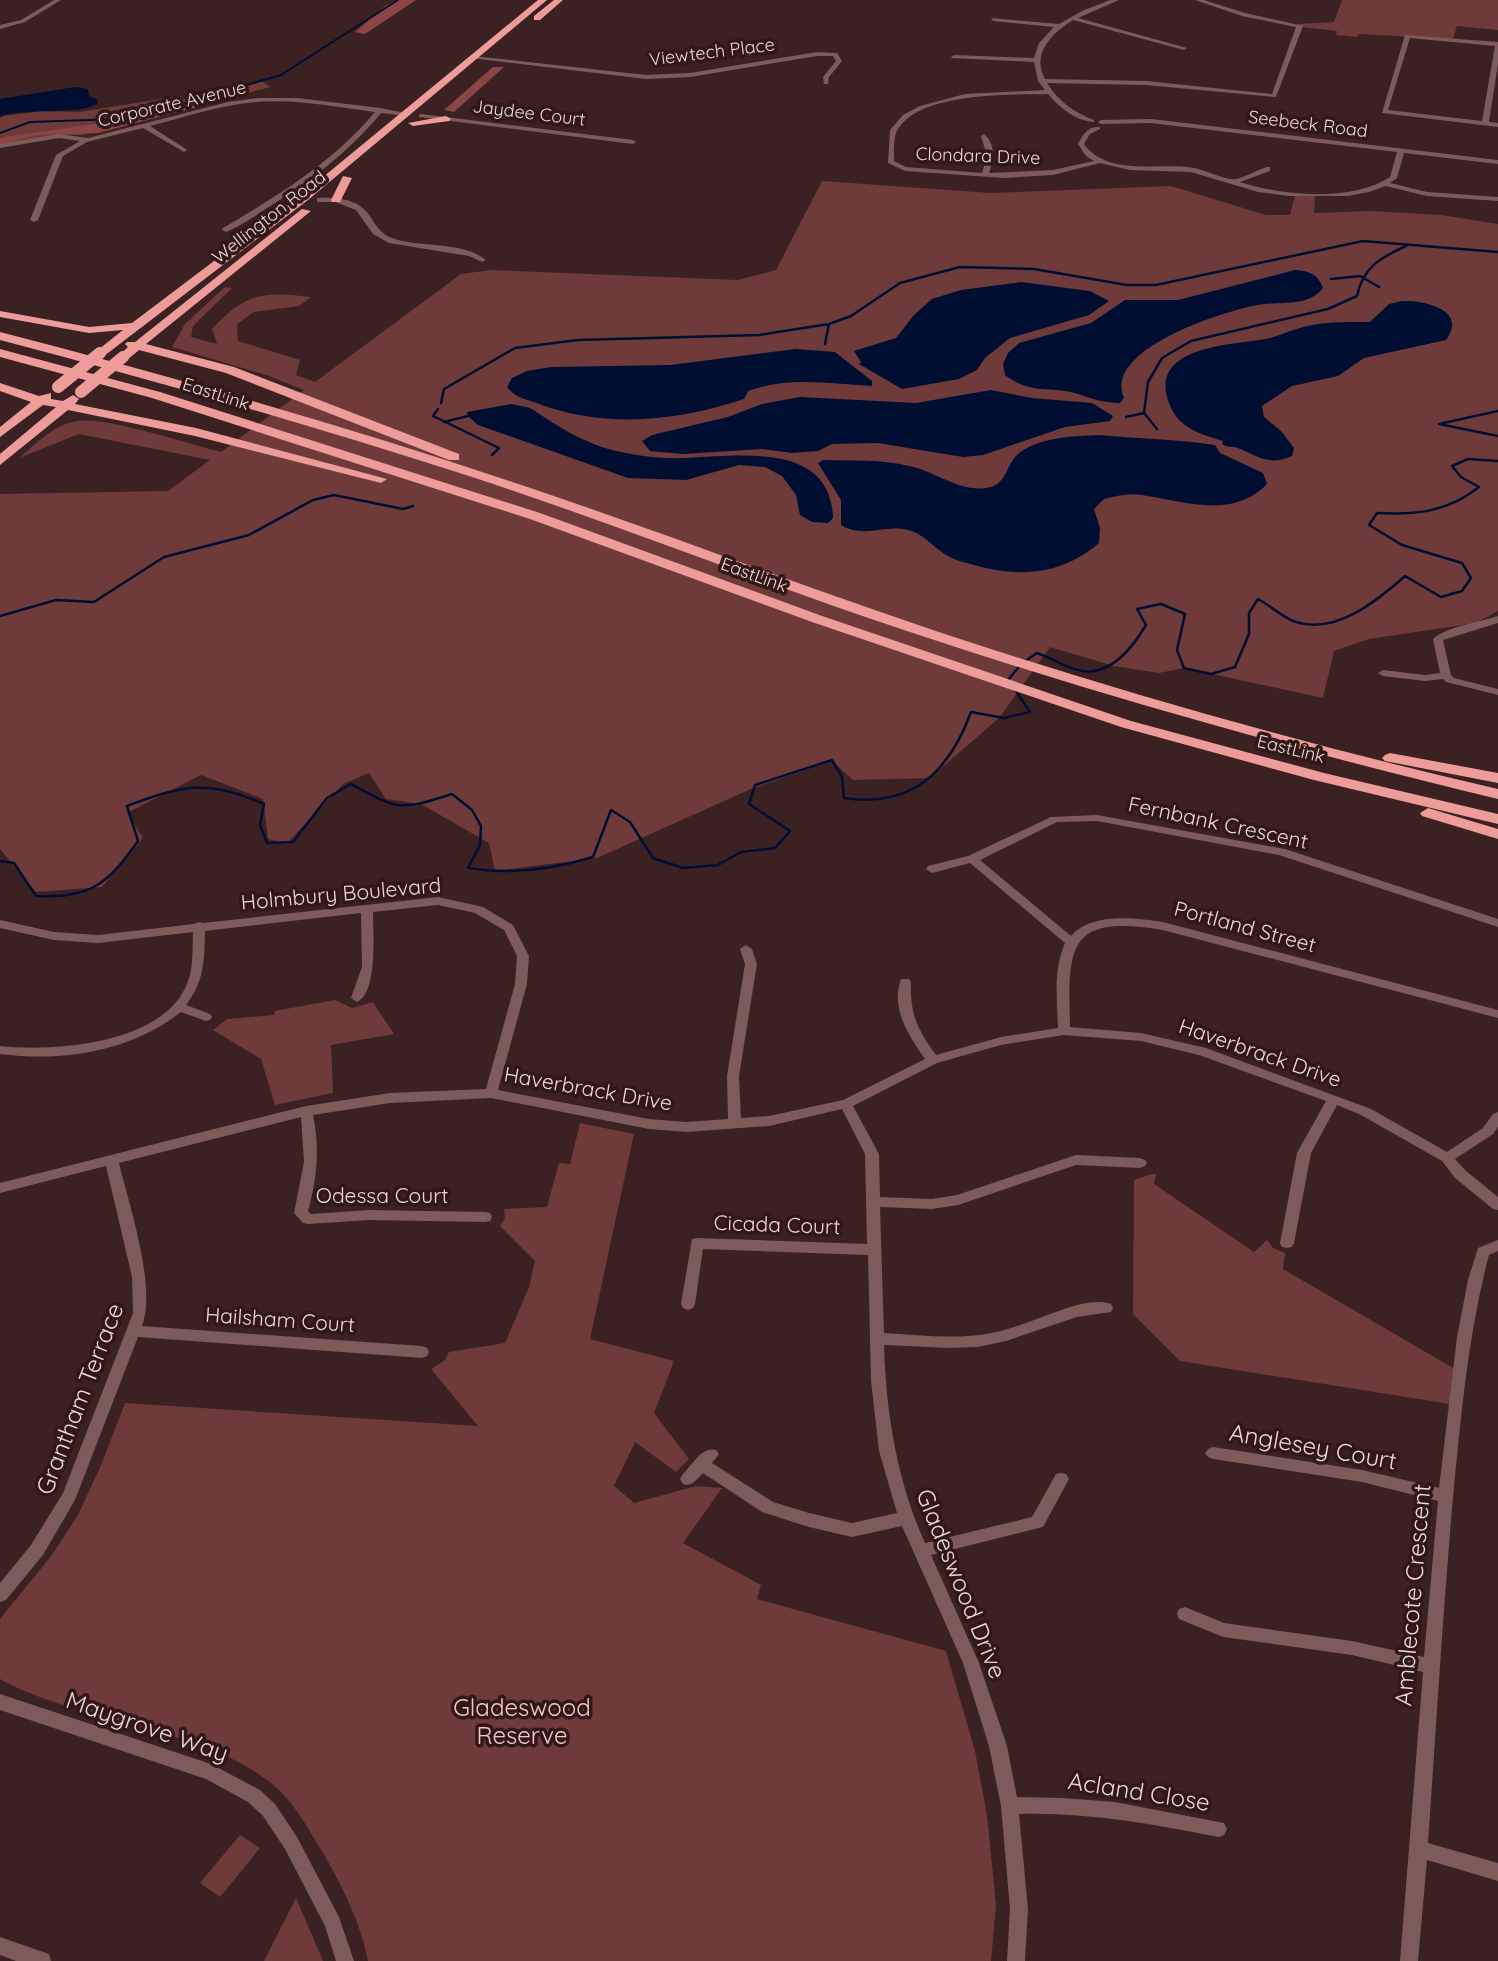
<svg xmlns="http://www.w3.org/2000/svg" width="1498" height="1961" viewBox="0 0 1498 1961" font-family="Quicksand,sans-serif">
<rect width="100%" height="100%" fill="#3b2121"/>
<path fill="#6e3b3a" d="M1342 0H1498V30L1457 26 1453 39 1359 34 1357 37 1336 35 1337 31 1301 27 1297 24 1334 22Z
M261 81 271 87 83 135H56L0 145V118L4 116 43 111 79 112 173 97C190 105 243 89 261 81Z
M822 181 990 193 1171 186 1266 215H1290L1295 195H1315L1314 213 1372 211 1441 215 1498 224V611L1476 623 1369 639 1334 651 1323 698 1184 668 1159 673 1114 666 1050 647 1000 717 930 778 853 780 832 761 753 788 597 858 495 871 489 843 421 804 386 799 369 773 343 784 286 844 268 839 263 799 201 775 127 813 143 838 102 887 36 892 0 849V494L168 491 210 460 79 434 19 458C37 443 54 424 78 421 109 417 187 444 221 452L304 390 266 375 172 347 185 324 225 287 232 288 193 326 191 337 217 344 212 329C245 293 263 291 311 297L299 306 254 312 237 324 238 341 300 360 296 375 315 382 461 274 491 270 738 280 776 270Z
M335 1000 352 1008 373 1002 394 1034 331 1045 333 1093 275 1105 261 1059 213 1030 227 1019 274 1015 275 1011Z
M580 1123 634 1134 590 1339 674 1361 654 1413 689 1459 676 1472 635 1442 614 1486 634 1503 696 1486 722 1488 683 1543 761 1585 757 1599 946 1651 975 1751 987 1815 996 1905 991 1961H368C361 1923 342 1886 323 1853 310 1832 298 1809 281 1792 216 1728 80 1724 0 1679V1619L52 1555 78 1515 102 1463 125 1403 478 1426 431 1369 445 1360 449 1352 505 1343 529 1287 535 1261 500 1226 505 1218 504 1209 547 1207 559 1163 570 1164Z
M1152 1174H1156L1154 1184 1254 1252 1267 1240 1273 1248 1285 1253 1283 1269 1460 1372 1456 1405 1180 1361 1133 1314 1134 1180Z
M240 1835 260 1848 220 1897 200 1883Z
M296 1898 323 1961H264Z"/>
<path fill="#8c4544" d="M397 0H416L365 34 355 32 385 6Z
M493 67H504L454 112 444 110Z
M196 104 201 106 98 133 36 135 0 145V139L4 137 123 120Z"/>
<path fill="#000e32" d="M75 87 88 89 89 96 98 100 97 104C80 115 27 108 0 116V99Z
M1295 270C1309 271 1318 274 1323 288 1308 308 1278 301 1257 305 1222 312 1103 349 1124 398L1120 403C1106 403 1091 399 1078 394 1050 385 1033 396 1005 375L1003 364 1008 353 1019 343 1091 323 1125 300H1178Z
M1021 282 1090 291 1109 301 1089 315 1010 338 985 358 977 370 959 379 902 389 859 364 861 362 854 351 896 338 914 315 932 299 961 290Z
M1402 301C1425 300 1468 310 1446 340L1364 358 1338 376 1292 386 1262 406 1264 417 1281 431 1294 448 1292 456C1270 466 1259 457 1238 448 1232 446 1228 448 1222 444L1223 441C1197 433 1175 427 1167 397 1154 345 1234 345 1265 339 1277 337 1288 331 1300 328 1323 321 1347 322 1370 322L1389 304Z
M796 349 835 352 872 381V386C830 384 788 376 748 391L744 399C677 421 607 429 539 404 527 399 516 399 507 387L512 378 527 371 551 367 670 365Z
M991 390 1032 398 1092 403 1113 416 1110 421 1065 427 983 455 963 457 878 443 832 444 818 451 792 453 762 449 684 454 650 451 642 441 652 435 728 417 762 404 800 397 916 403Z
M512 404C518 406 527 406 532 409 557 426 582 442 612 450 629 454 647 457 665 458 718 461 830 432 833 518L828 523 812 522 800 515 796 495 782 476 765 467 739 465 686 480 628 478 478 425 468 416 467 412Z
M1100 435C1139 439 1176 439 1215 445L1220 453 1263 473 1267 484C1232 520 1184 501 1142 495 1129 493 1116 496 1104 499L1094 509 1100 528 1099 543C1062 575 1019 578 974 565 965 562 956 561 948 556 935 549 923 533 908 530 884 524 864 539 841 525V500L818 463 823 460C852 461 881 459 909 466 935 471 959 492 986 488 1007 485 1005 467 1017 455 1037 437 1074 436 1100 435Z"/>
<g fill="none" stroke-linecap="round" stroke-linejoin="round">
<path stroke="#000e32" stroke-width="2" d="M0 133 30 122 120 119 154 112 281 75 398 0"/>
<path stroke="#000e32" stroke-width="2.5" d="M1331 279 1360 276 1379 287
M825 344 829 324
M441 403 444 389 515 348 578 340 759 335 829 324 851 316 900 283 960 267 1034 269 1127 285H1156L1363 241 1498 252
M438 409 433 416 499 448 492 455
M1498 411 1439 424 1498 436
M1126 417 1144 413
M444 422 468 416
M1157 429 1144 413 1148 382 1162 358 1191 341 1328 309 1357 296C1363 267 1380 258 1406 246
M0 616 56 600 94 602 164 557 249 535 313 500 334 495 403 509 413 506
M1010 682 1008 680 1021 664 1037 653C1052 658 1067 669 1083 671 1112 675 1133 647 1146 625L1137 609 1161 604 1185 614 1177 650 1184 668 1211 674 1235 667 1249 634V613L1258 599C1271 606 1283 618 1296 622 1336 635 1378 600 1405 576L1441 597 1462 591 1471 578 1462 563 1402 545 1369 525 1377 513C1416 515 1448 512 1479 487L1461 477 1452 466 1468 459 1498 461
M0 861 14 863 36 896C91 898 107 885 138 841L127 806C183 785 208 779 264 804L260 825 267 843 293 842 327 798 351 784C399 810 399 811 452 794L472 810 481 826 480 845 468 868C511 875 551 870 593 857L611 810 630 822 653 858 683 868 718 865 741 852 775 848 790 831 749 804 755 785 832 760 842 777 844 798C912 808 949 772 971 712L1004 718 1030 712 1014 688"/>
<path fill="#7c5b59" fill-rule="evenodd" d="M54 0H61L25 22 0 29V25L21 20Z
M1110 0H1119L1078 18 1187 48 1184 50 1073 20C1052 33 1031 54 1045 79L1146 81 1272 94 1296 27 1242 16 1195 0H1204L1245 13 1303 26 1276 97 1146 85 1047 83C1058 101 1075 113 1094 120V122C1076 121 1060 108 1048 94 1009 95 921 92 898 129 893 136 894 152 894 161L906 167 982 173 987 156 981 136 984 134C996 145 994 158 989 173L1053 170 1094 161 1086 156 1078 144C1083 134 1088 126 1100 127V129L1090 134 1084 144C1108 177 1159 162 1194 168 1205 170 1227 181 1236 179 1246 177 1257 170 1267 167H1270V171L1240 182C1282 196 1352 202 1390 177L1397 152 1151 123 1101 124 1098 122 1101 120 1151 119 1498 160V164L1404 153 1397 178 1390 183 1427 192 1498 197V201L1427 196 1386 186 1369 192 1348 196H1289L1258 192 1191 172 1130 170 1100 163 1053 175 1004 178 905 171 888 163 890 130 903 115 920 106 965 94 1045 90 1038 81 1034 62 952 58 951 57 954 55 1034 58 1039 43 1054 27 993 21 991 18 1059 24 1082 11Z
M1405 35 1498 42V64L1489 122 1498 123V127L1382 113ZM1410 38 1495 46 1482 121 1388 110Z
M817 52 837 53 842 61 829 77 828 84H824L823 77 836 61 833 56H817L690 77 646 79 471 58 474 56 646 75 690 73Z
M257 98H297L380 108 411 114 408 116 381 113C348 153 308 183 264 210 252 218 239 227 226 232L222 230 223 228C279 195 333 162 375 112 336 107 295 99 256 102 220 105 185 117 150 126L186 149 187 150 184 152 143 128 87 142 63 156 38 220 34 222 30 220 56 155 80 141 59 138 0 148V144L59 134 88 138 228 102Z
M421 114 633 140 636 142 633 144 419 117V115Z
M317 198C331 197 348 198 360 206 374 215 374 233 395 239 424 248 462 241 486 260L482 262 469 256 389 243 373 234 356 210 335 202H317Z
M1498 616V623L1443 640 1451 675 1454 678 1498 689V695L1446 682 1443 679 1425 681 1383 676 1378 673 1383 670 1425 675 1440 673 1433 639C1446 627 1480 622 1498 616Z
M1097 815 1285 849 1498 919V927L1279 855 1097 821 1057 822 980 860 1071 936C1092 912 1135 918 1163 922L1498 1010V1018L1163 930C1067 914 1068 946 1070 1027L1141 1033 1206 1048 1371 1109 1447 1152 1483 1128 1493 1114 1498 1112V1127L1493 1134 1455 1159 1465 1170 1498 1197V1210L1493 1209 1455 1178 1442 1161 1361 1115 1337 1105 1311 1153 1294 1243 1292 1247 1287 1248 1282 1247 1280 1243 1297 1153 1326 1101 1199 1055 1141 1041 1064 1035 1001 1045 937 1063 853 1106 879 1154 880 1197 932 1199 957 1195 1076 1155 1140 1158 1145 1160 1147 1163 1145 1166 1140 1168 1076 1165 958 1205 932 1209 880 1207 884 1333C920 1335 956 1340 992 1333 1013 1329 1033 1320 1053 1313 1070 1307 1093 1298 1111 1304L1113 1308 1111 1312 1077 1317 1006 1341 978 1347 949 1348 884 1345C886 1413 897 1481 925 1543L1032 1517 1056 1474 1061 1473 1066 1474 1069 1479 1043 1527 931 1555 979 1663 1007 1746 1017 1797 1063 1798 1115 1802 1224 1823 1227 1829 1224 1835 1218 1837C1152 1824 1087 1812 1019 1814L1028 1909 1025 1961H1007L1010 1909 1001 1806 989 1746 963 1663 902 1526 852 1537 809 1527 762 1512 703 1473C696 1480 692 1487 683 1484L680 1479 683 1474C692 1465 702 1446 716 1450L719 1454 712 1463 773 1502 809 1513 852 1523 897 1513 879 1451 871 1381 868 1255 703 1249 695 1304 693 1308 688 1310 683 1308 681 1304 692 1239 697 1238 867 1244 865 1154 842 1109 769 1126 686 1132 649 1129 491 1098 390 1103 313 1115C320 1148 317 1179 308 1211L311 1214 369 1210 485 1212 490 1213 492 1217 490 1221 485 1222 369 1220 308 1224 303 1223 294 1213 304 1162 301 1117 119 1163C129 1205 157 1287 142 1326L422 1346 427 1348 429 1352 427 1356 422 1358 138 1337 75 1500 43 1555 6 1600 0 1602V1583L31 1545 63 1493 133 1313 132 1277 106 1166 0 1193V1183L306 1106 390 1093 486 1089 515 984 517 956 504 930 475 913 438 905 373 912C373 932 378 993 357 1002L351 998 362 967 361 913 205 931C204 961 205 980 186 1005L210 1014 212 1017 210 1020 206 1021 181 1012C129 1052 64 1062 0 1054V1046C54 1052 161 1044 186 986 194 970 192 950 193 932L98 943 54 940 0 928V920L54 932 98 935 194 924 199 922 203 923 438 897 483 907 513 925 529 956 527 984 498 1090 649 1119 686 1122 728 1119 727 1076 745 964 740 949 746 945 752 949 757 964 739 1076 741 1118 769 1116 843 1100 925 1059C909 1036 890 1008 901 979H909L911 982C910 1014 917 1029 936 1055L1001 1037 1058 1028C1057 999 1053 971 1065 943L970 863 932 873 926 869 928 866 968 856 1051 817Z
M1498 1240V1251L1489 1255C1468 1334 1461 1416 1453 1497 1443 1612 1436 1728 1428 1843L1498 1863V1881L1427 1860 1418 1961H1400L1423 1672 1352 1655 1223 1637 1179 1619 1177 1614 1179 1609 1185 1607 1224 1623 1352 1641 1424 1657 1438 1501 1362 1482 1213 1459 1208 1457 1205 1453 1208 1449 1213 1447 1362 1470 1439 1488 1457 1337 1468 1280 1478 1248Z
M0 1694 211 1764 260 1790 275 1804 297 1837 339 1917 354 1961H336L325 1926 285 1849 263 1816 248 1802 206 1779 0 1710Z
M0 1937 49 1954 51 1961H16L0 1955Z"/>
<path fill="#ed9c99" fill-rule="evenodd" d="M538 0H547L308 200 104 356 94 353 123 330 89 333 0 317V311L89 327 132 323 300 196Z
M554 0H563L540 20H534V16Z
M446 116 451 119 449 121 413 126 408 123Z
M343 176 352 178 340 202H332L331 200Z
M302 209 311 211 146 344 234 367 459 454V460H449L226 373 139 350 127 360 117 357 128 347 125 344 127 342H135Z
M0 332C185 380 370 433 551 495 700 546 847 603 997 651 1162 704 1329 750 1498 789V799C1298 751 1102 696 907 631 760 582 616 524 469 476 314 426 157 381 0 340Z
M0 349 160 392 540 513 822 616 1131 721 1324 773 1498 814V824L1314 780 1121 727 812 622 530 519 152 398 0 357Z
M0 383 39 396 51 393V399L63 401 73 395 79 399 75 404 196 428 387 479 381 483 195 436 68 410 0 465V454L56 407 43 405 0 437V427L31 402 0 391Z
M1390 753 1498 773V783L1385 761 1382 758 1385 755Z
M1428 808 1498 829V839L1422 816 1420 813Z"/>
<path stroke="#ed9c99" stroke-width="12" d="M58 387 100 353
M81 392 123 357"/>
</g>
<g text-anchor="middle" stroke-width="7" stroke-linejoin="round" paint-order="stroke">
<g font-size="18" fill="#ead8d7" stroke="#311817">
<text transform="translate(712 52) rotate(-7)" y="6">Viewtech Place</text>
<text transform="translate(172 104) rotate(-13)" y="6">Corporate Avenue</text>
<text transform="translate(529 113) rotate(7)" y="6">Jaydee Court</text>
<text transform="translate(1308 124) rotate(7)" y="6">Seebeck Road</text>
<text transform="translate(978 156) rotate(2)" y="6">Clondara Drive</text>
<text transform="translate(269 217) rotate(-38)" y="6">Wellington Road</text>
<text transform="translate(216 394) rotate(18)" y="6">EastLink</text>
<text transform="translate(754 575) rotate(20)" y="6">EastLink</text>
<text transform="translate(1291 749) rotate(14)" y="6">EastLink</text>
</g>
<g font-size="21" fill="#ead8d7" stroke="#311817">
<text transform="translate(1218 823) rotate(12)" y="7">Fernbank Crescent</text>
<text transform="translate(341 894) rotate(-5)" y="7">Holmbury Boulevard</text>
<text transform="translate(1245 927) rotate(15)" y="7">Portland Street</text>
<text transform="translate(1260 1053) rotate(19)" y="7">Haverbrack Drive</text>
<text transform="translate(588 1089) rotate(10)" y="7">Haverbrack Drive</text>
<text x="382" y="1203">Odessa Court</text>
<text transform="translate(777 1225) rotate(2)" y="7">Cicada Court</text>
<text transform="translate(280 1320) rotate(4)" y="7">Hailsham Court</text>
</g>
<g font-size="24" fill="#ead8d7" stroke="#311817">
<text transform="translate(80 1399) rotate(-69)" y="8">Grantham Terrace</text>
<text transform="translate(1313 1447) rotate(10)" y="8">Anglesey Court</text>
<text transform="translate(961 1584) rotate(68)" y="8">Gladeswood Drive</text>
<text transform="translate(1413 1595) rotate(-85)" y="8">Amblecote Crescent</text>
<text transform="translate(147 1727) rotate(19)" y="8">Maygrove Way</text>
<text transform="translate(1139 1792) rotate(9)" y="8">Acland Close</text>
</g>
<g font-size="24" fill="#f4c7c5" stroke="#311817">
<text x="522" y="1716">Gladeswood<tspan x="522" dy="28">Reserve</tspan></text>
</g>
</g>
</svg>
